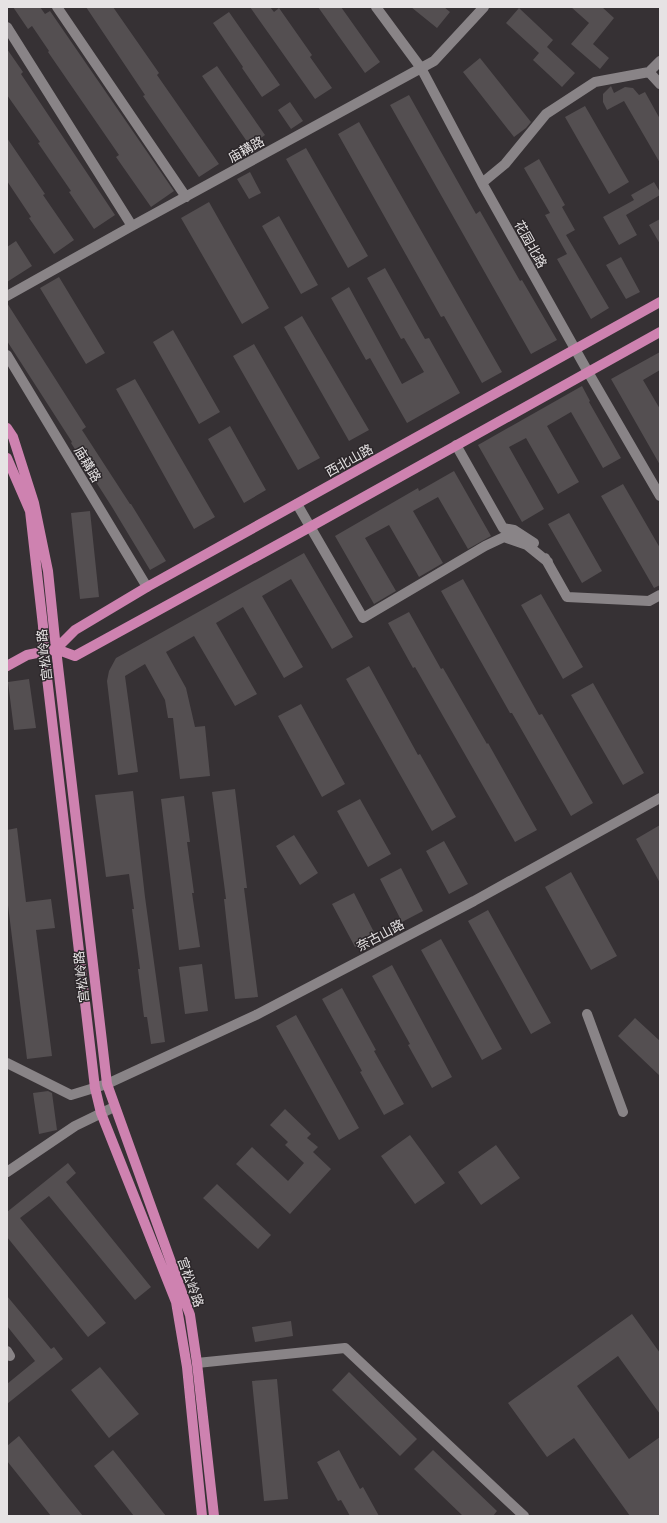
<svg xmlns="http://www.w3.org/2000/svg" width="667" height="1523" viewBox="0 0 667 1523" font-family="Ubuntu,'Noto Sans SC',sans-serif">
<rect width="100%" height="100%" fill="#363134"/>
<path fill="#544f51" d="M13 7H40L45 14 50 11 174 191 151 207 116 157 119 155 48 52 49 51 32 26 28 29Z
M86 7H113L159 73 157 75 219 164 199 177 143 96 145 95Z
M250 7H270L274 12 279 8 312 55 310 57 332 88 315 99Z
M318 7H341L380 62 365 73Z
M411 7H444L450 12 437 28Z
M571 7H602L614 18 593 44 609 58 600 69 571 44 589 23Z
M519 8 553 40 547 47 575 73 562 87 533 60 539 53 506 23Z
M229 12 280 85 262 97 242 68 243 67 213 23Z
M7 49 23 72 21 74 115 215 94 229 69 192 71 191 38 143 40 142 7 95Z
M480 58 531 122 526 128 514 137 463 72Z
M217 66 265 135 250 146 202 76Z
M611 86 614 93 625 87 633 88 639 95 645 92 660 119V163L624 101 607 110 603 102V94Z
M409 95 476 214 480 211 520 281 522 280 557 340 531 354 390 105Z
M290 102 303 121 291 129 278 110Z
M585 106 629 182 609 194 565 117Z
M359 122 502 372 482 383 444 316 441 317 338 134Z
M7 138 45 194 43 195 74 240 54 254 29 218 31 217 7 181Z
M306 148 368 256 348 268 286 159Z
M539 159 565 205 562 207 575 230 566 235 609 308 591 319 557 259 567 254 545 215 550 213 524 168Z
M250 172 261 193 249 199 237 179Z
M654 182 660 192V195L626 215 637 235 619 245 603 217 634 200 631 195Z
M209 202 269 308 242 324 181 218Z
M279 216 318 285 301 294 262 226Z
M660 219V244L649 225Z
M16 241 32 266 7 282V247Z
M621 257 640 292 626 299 606 265Z
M385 268 425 339 429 338 460 393 407 423 370 358 366 360 331 298 349 287 402 384 424 372 404 338 401 339 367 278Z
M59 277 105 353 86 364 40 288Z
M7 303 86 427 82 430 130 504H131L166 561 150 570 112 507 71 443 72 442 7 341Z
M302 316 369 430 349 441 284 327Z
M173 330 220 412 199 424 153 342Z
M254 344 320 458 298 470 233 356Z
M660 352V370L643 380 660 409V465L611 379Z
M135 379 215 517 194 529 116 389Z
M582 386 590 401 589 402 621 458 603 468 571 412 547 426 579 482 558 494 526 438 509 447 544 509 522 522 478 445Z
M230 426 266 490 244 503 208 439Z
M454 471 491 536 468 549 438 497 413 511 443 563 419 577 389 525 365 538 396 591 374 604 335 536 418 488 419 491Z
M623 484 660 548V585L654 588 601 496Z
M90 511 99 597 80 599 71 513Z
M569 513 602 571 582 583 548 524Z
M304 553 353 637 332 649 291 579 262 596 303 667 284 678 243 607 216 623 257 694 235 706 194 636 166 652 186 688 195 727 205 726 210 776 180 779 173 718H168L165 700 145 664 125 676 138 772 118 775 107 681 109 671 116 658Z
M463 579 539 715 542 714 593 803 571 816 512 713H510L441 591Z
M541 594 583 667 563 679 521 605Z
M409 612 441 669 443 668 487 744 488 743 537 830 515 842 415 667 413 668 388 623Z
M369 666 418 755 420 754 456 817 432 831 346 679Z
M29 679 36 728 14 730 8 682Z
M593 683 644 773 623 785 571 695Z
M301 704 345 784 322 797 278 716Z
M235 789 247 888H244L258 997 235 999 224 899H226L212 792Z
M133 791 145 897 165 1042 151 1044 147 1017H144L138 969H140L132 909H134L129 874 106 877 95 795Z
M184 796 190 842H187L194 893H192L200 947 179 950 161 799Z
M360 799 391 854 368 867 337 811Z
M660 825V883L636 839Z
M17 828 26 902 51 899 55 928 36 930 52 1056 27 1059 7 897V830Z
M294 835 318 873 300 885 276 846Z
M444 841 468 884 449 894 426 851Z
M401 868 423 911 402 922 380 879Z
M571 872 617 956 591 970 545 887Z
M354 893 376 936 355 947 332 904Z
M488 910 551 1023 531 1034 468 921Z
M441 939 502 1049 482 1060 421 950Z
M202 964 208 1011 185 1014 179 967Z
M392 965 452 1077 432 1088 408 1045 410 1044 372 976Z
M342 988 376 1050 374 1051 404 1104 384 1115 360 1072 362 1071 322 999Z
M296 1015 359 1128 339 1140 276 1026Z
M635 1018 660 1041V1076L618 1036Z
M48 1091 52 1093 57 1130 39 1134 33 1093Z
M285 1109 311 1134 307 1138 318 1147 313 1152 331 1169 290 1214 236 1164 252 1147 288 1181 304 1163 285 1145 288 1142 270 1125Z
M410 1135 445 1183 415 1204 381 1156Z
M496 1145 520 1178 481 1205 458 1172Z
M68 1163 76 1173 66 1182 151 1287 135 1300 49 1196 20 1218 106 1323 88 1337 7 1237V1212Z
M217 1184 271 1235 258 1249 203 1198Z
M7 1296 51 1349 54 1347 63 1359 7 1404V1384L35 1361 7 1326Z
M632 1314 660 1353V1414L618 1356 577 1386 629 1459 660 1437V1516H630L574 1438 547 1457 508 1403Z
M291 1321 293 1336 255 1342 252 1327Z
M100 1367 139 1414 109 1438 71 1390Z
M349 1372 417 1439 400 1456 332 1390Z
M277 1379 288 1499 264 1501 252 1381Z
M19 1436 61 1489 83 1516H51L7 1461V1446Z
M113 1450 166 1516H134L94 1466Z
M339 1450 360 1489 363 1487 379 1516H350L341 1500 338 1501 317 1462Z
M433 1450 497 1511 493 1516H463L414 1469Z"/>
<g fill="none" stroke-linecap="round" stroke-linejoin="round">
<path stroke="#898487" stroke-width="10" d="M57 7 186 197
M376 7 421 68 482 183 588 372 660 496
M7 27 132 226
M649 72 660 84
M482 183 505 164 546 114 595 82 649 72 660 61
M7 296 132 226 434 61 484 7
M7 355 147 587
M456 445 503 528 514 530 534 543
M297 504 363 618 485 546 504 537 527 545 548 562
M545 558 567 597 649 601 660 595
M587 1014 623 1112
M7 1063 71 1095 107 1084 256 1015 474 901 660 798
M7 1172 75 1126 114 1107
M7 1351 10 1356
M197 1363 345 1348 524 1516"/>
<path stroke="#ce82b0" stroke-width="10" d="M7 428 13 437 34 503 48 571 56 649 107 1084 190 1315 197 1363 214 1516
M7 458 30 511 43 626 44 652 95 1088 101 1113 176 1302 187 1367 202 1516
M56 649 75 630 147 587 660 302
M7 666 27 655 56 649 75 656 310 527 660 332"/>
</g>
<g text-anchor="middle" stroke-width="3" stroke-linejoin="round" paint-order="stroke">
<g font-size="13" fill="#e6e3e4" stroke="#2c272a">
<text transform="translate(246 149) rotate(-29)" y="5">庙耩路</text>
<text transform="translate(531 244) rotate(61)" y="5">花园北路</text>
<text transform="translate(349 460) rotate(-29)" y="5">西北山路</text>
<text transform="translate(88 464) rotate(59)" y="5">庙耩路</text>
<text transform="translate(44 655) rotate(-96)" y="5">宫松岭路</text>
<text transform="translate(380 935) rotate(-28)" y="5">奈古山路</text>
<text transform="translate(81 977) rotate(-96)" y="5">宫松岭路</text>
<text transform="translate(191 1282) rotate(70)" y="5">宫松岭路</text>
</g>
</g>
<rect width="667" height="1523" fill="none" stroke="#e6e3e4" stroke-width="16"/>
</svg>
